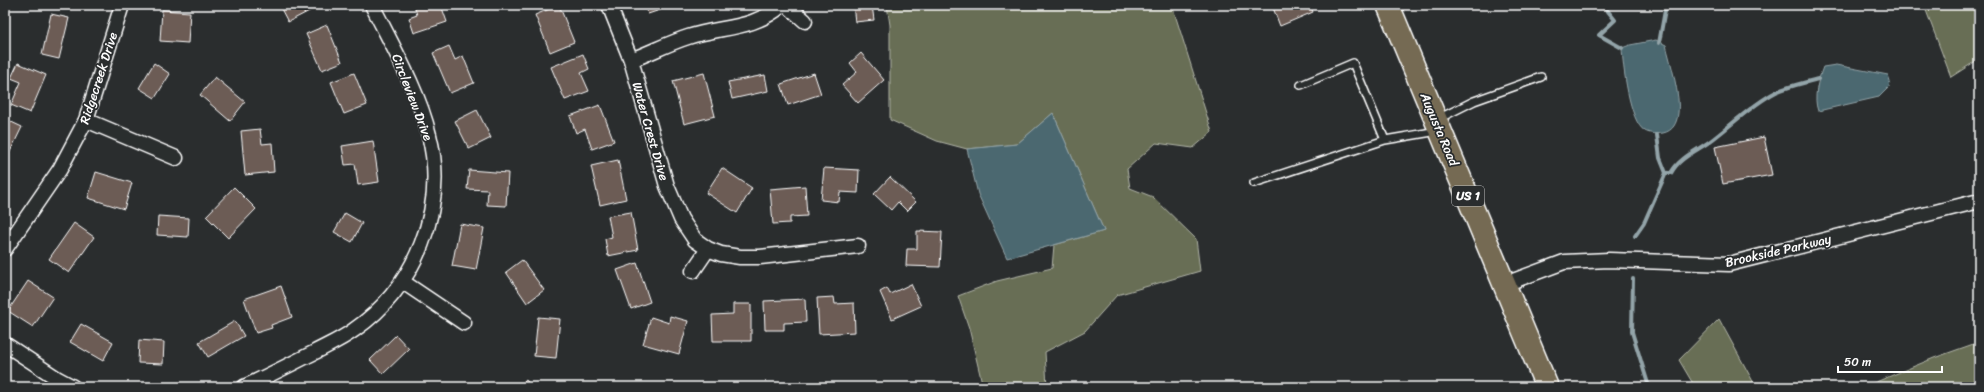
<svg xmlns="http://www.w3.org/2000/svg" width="1984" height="392" viewBox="0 0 1984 392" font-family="Sriracha,sans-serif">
<rect width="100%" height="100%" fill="#2a2d2e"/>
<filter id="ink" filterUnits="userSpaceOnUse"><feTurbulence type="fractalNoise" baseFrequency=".025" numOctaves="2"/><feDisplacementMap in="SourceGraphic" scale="8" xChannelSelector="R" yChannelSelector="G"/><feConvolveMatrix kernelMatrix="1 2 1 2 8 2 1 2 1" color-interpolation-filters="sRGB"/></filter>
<g filter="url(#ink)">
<path fill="#676e54" stroke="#b3b6aa" d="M887 5H1172L1212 132 1193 148 1156 143 1127 169 1130 188 1153 197 1196 239 1200 271 1117 295 1085 331 1045 352 1047 387H983L969 328 958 296 997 281 1052 268 1054 245 1104 231 1053 113 1017 144 967 149 937 141 890 120V25Z
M1924 5H1979V59L1951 77Z
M1719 319 1756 387H1695L1679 360Z
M1979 342V387H1864L1934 358Z"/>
<path fill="#4b686f" stroke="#93a4a9" d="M1656 40 1666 45C1670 61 1681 97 1678 113 1677 123 1673 131 1663 133 1657 134 1650 134 1645 131 1629 122 1623 65 1622 48L1630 45Z
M1836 65 1888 75 1890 81 1889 87 1879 97 1818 111C1813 98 1818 80 1823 67Z
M1053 113 1104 231 1007 258 978 194 967 149 1017 144Z"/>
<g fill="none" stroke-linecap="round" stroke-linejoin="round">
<path stroke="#93a4a9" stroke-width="4" d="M1603 5 1615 20 1599 35 1622 48
M1659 43 1666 5
M1657 135 1660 158 1666 173
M1666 173H1671C1679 158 1696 151 1709 142 1732 125 1751 105 1776 92 1789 86 1804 83 1818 79
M1635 236 1644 223 1666 173
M1633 279 1632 332 1649 387"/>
</g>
<path fill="#6c5b55" stroke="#fff" d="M279 5H318L319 6 288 22Z
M414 5H441L447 22 414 33 409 18 417 15Z
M559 5 574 42 550 52 535 15Z
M645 5H675L648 14Z
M853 5H872L874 20 855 22Z
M1272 5H1310L1313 12 1280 26Z
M162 10 190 12 188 43 160 41Z
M51 14 69 18 59 59 42 55Z
M327 25 342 62 322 70 306 34Z
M449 46 455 60 463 56 474 83 450 93 433 53Z
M861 53 884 80 858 103 842 85 857 72 850 63Z
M583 54 589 69 581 73 589 91 565 100 551 67Z
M18 63 46 75 30 113 11 105 21 82 11 78Z
M154 63 170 74 155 98 139 88Z
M354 73 367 105 344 114 331 82Z
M704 73 715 116 684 124 673 81Z
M814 73 821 94 788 105 781 84Z
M765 75 768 91 732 99 728 82Z
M215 77 245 102 230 121 200 95Z
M600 105 614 141 592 149 585 129 576 133 570 116Z
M477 110 491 138 469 149 455 121Z
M5 119 22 127 5 162Z
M260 129 262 144 272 143 274 172 245 175 241 131Z
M1764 137 1772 175 1723 184 1715 147Z
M373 141 379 182 358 185 355 164 345 165 342 146Z
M618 160 626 199 600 205 591 166Z
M722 168 752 188 737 213 706 193Z
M824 168 859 170 858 193 840 192 839 202 821 200Z
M469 170 508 173 506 206 487 205 488 190 467 189Z
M96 172 132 183 124 209 88 198Z
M890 177 916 202 907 211 898 202 891 210 874 194Z
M805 186 807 216 790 217V223L773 224 770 189Z
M234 187 256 209 228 238 206 216Z
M631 212 638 250 608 256 605 239 612 237 608 216Z
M345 213 362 223 352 242 334 232Z
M158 216 189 218 188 237 157 235Z
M74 223 94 237 69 273 49 259Z
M460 224 484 228 476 270 452 266Z
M917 231 942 232 940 267 906 266 907 249H917Z
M522 260 544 290 527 303 506 272Z
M637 263 650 302 631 309 617 270Z
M28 281 53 297 33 327 8 311Z
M911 284 921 306 892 319 880 292 887 288 890 294Z
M281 286 292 317 271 325 272 328 256 333 244 299Z
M834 297 835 304 854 303 855 332 819 334 817 298Z
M805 299 806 322 784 323V330H765L764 301Z
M733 304H751V341H713L712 315 733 314Z
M670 316 688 321 679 354 643 344 651 317 669 323Z
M538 317 560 319 556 358 534 356Z
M235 321 244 336 208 357 199 342Z
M81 324 113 342 103 361 70 342Z
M396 335 409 349 383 374 370 360Z
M139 340 164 342 163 364 138 363Z
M526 380 532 387H517Z"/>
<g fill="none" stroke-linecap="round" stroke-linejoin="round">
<g stroke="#fff" stroke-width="10">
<path id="service" d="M1301 85 1353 63 1385 140 1438 131
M1438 119 1474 101 1541 77
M1254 183 1385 140"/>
</g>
<g stroke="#fff" stroke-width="17">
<path id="minor" d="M609 5 631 60 667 186 681 219 695 240 708 249 721 254 740 257H760L858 246
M787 5 805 21
M631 60C650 53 669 43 688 37 722 26 753 30 782 5
M86 120 176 158
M5 249 60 169 86 120 122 5
M693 271 708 249
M403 282 464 323
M1505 284 1564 262 1609 260 1729 264 1979 201
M5 344 58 379 73 387
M244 387C268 376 291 364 315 352 328 345 342 339 354 330 415 288 448 208 429 135 419 92 392 45 372 5"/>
</g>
<g stroke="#fff" stroke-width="25">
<path id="primary" d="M1388 5 1547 387"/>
</g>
<use href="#service" stroke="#2a2d2e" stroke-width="7"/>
<use href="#minor" stroke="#2a2d2e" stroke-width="14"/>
<use href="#primary" stroke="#756b52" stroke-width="22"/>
</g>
</g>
<g text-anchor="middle" stroke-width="3.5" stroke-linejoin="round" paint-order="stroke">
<rect fill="#2a2d2e" stroke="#bfc0c0" stroke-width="1" x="1452" y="186" width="32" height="20" rx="3"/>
<g font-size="12" font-weight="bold" fill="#fff">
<text x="1468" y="200">US 1</text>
</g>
<g font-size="13" fill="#fff" stroke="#2a2d2e">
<text transform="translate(98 78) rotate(-72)" y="5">Ridgecreek Drive</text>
<text transform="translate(413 97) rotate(69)" y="5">Circleview Drive</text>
<text transform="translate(1440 129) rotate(67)" y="5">Augusta Road</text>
<text transform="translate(651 131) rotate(74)" y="5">Water Crest Drive</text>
<text transform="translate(1778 250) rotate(-13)" y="5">Brookside Parkway</text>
</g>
</g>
<rect width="1984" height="392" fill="none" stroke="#2a2d2e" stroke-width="20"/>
<rect x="10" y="10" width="1964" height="372" fill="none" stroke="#fff" stroke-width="1.5" filter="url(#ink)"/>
<path d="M1838 366v6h104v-6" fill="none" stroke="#ffffff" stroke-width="2"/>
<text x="1844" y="366" font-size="12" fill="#ffffff" stroke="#2a2d2e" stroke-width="3" paint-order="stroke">50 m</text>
</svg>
